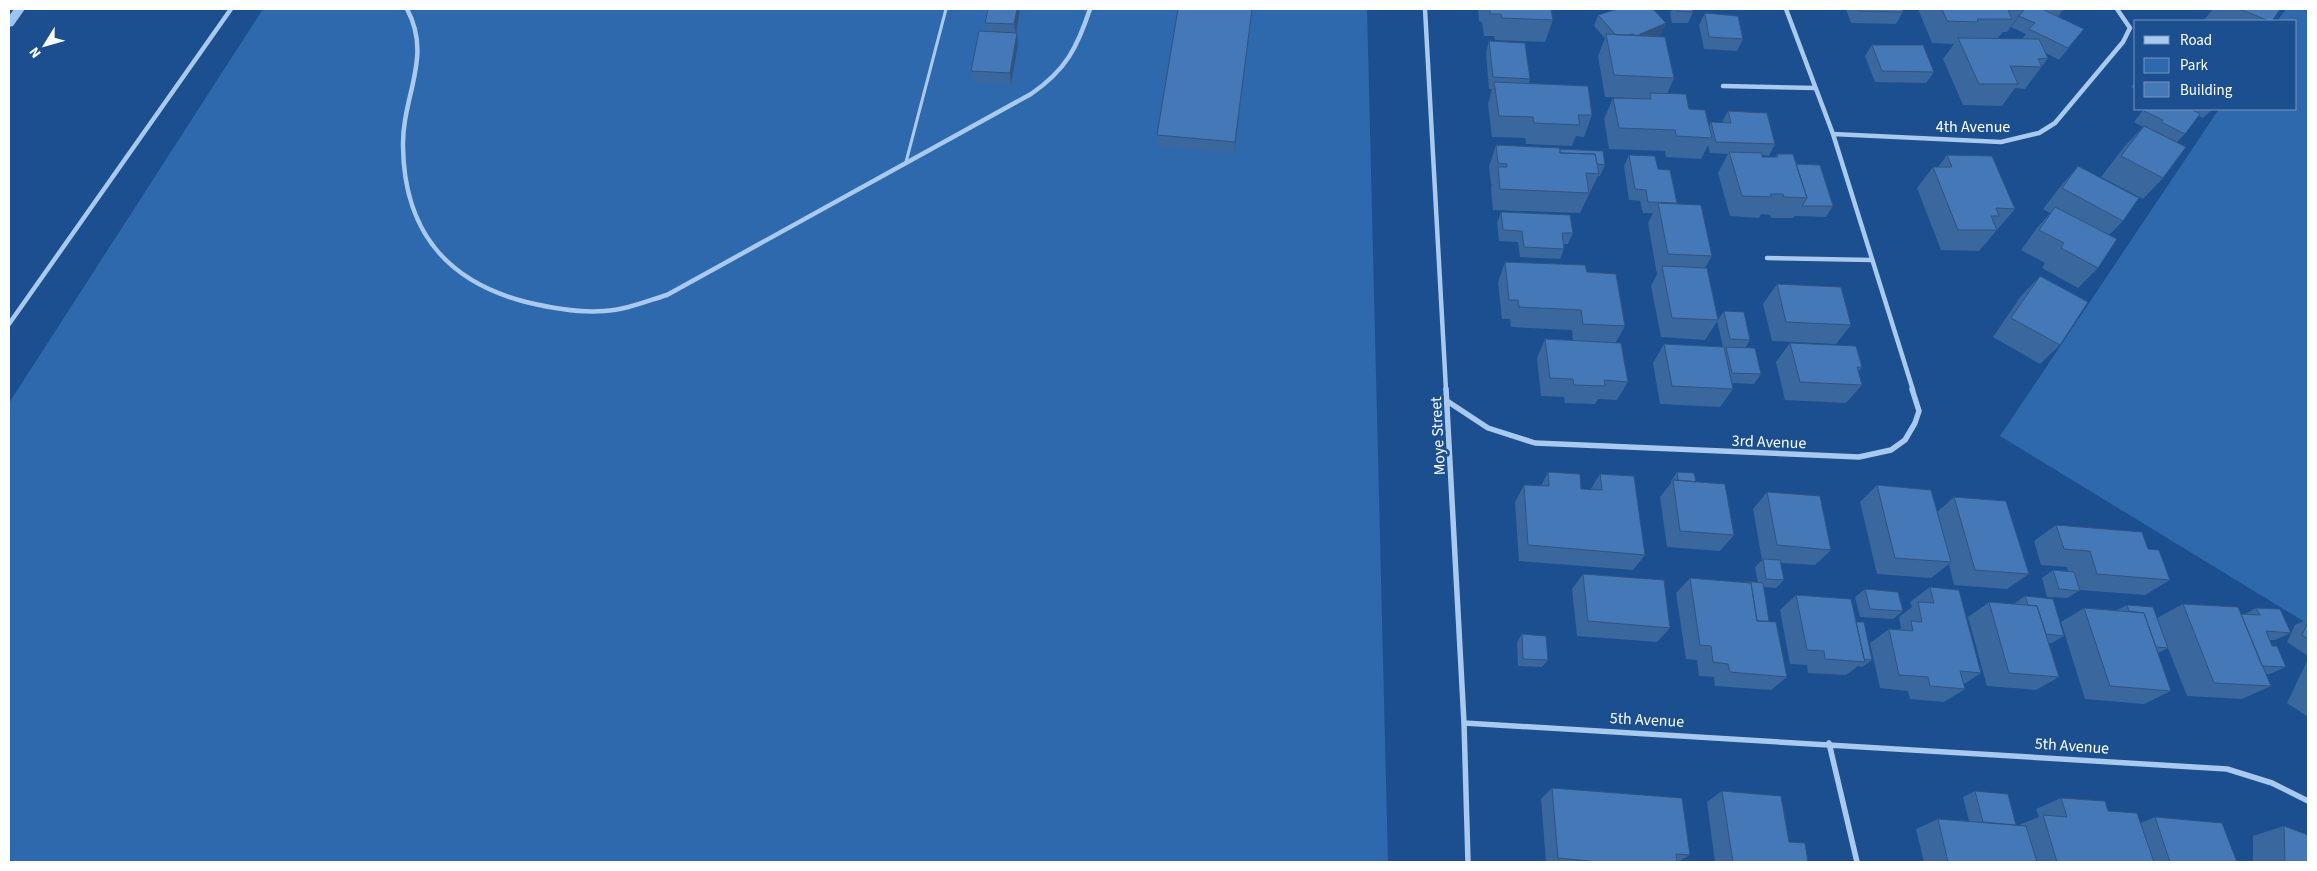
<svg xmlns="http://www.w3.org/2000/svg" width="2317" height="871" viewBox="0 0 2317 871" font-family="'Source Sans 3',sans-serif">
<rect width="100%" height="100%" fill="#1b4f8f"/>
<path fill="#2e69ad" d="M263 9H1367L1388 862H9V403Z
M2286 9H2308V624L2000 436 2219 109H2296V21H2277Z"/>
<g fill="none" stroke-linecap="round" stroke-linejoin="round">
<path fill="#9cc4f0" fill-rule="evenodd" d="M14 9H25L13 26 9 27V16Z"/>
<path stroke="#a9c9ee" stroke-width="3" d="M906 162 946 9"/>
<path stroke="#a9c9ee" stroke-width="4.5" d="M407 9C433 57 402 96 403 146 404 230 445 281 526 302 551 308 578 313 604 311 626 310 647 301 667 295L1031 94C1066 70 1077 48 1090 9
M1425 9 1446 390
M1786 9 1833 134 1913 390
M1723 86 1815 88
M1833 134 2001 142 2039 133 2055 123 2123 42 2130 28 2117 9
M1767 258 1872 260
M9 324 231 9"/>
<path stroke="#a9c9ee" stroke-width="5.5" d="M1446 389 1464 723 1468 862
M1447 401 1488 428 1535 443 1859 457 1891 450 1905 440 1915 423 1919 411 1912 389
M1464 723 2227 769 2272 783 2308 801
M1829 743 1857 862"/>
</g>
<path fill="#3a679d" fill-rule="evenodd" d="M988 9H1020L1016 33 1018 45 1011 84 973 82 971 71 987 31 985 23Z
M1252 9 1234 154 1157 146V135Z
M1478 9H1551L1553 20 1545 42 1495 40 1494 36H1484L1482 22 1479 21Z
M1672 9H1692L1693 12 1688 23H1672L1670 13Z
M1846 9H1902L1903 12 1896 24 1851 23Z
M1918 9H2065L2058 17 2084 29 2059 60 2046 53 2048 58 2025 89 2015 88 2002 106 1963 105 1943 59 1954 44 1932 43ZM2020 14H2021L2011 27 2026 34 2022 39 1998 38 2003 32H2007Z
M2213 9H2280L2272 21H2203Z
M1705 13 1743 39 1737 51 1704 49 1699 25Z
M1598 15 1666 23 1661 34 1656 37 1674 78 1667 94 1689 109 1709 126 1711 122H1722L1728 111 1775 144 1769 156 1762 155V157H1775L1777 154 1796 164 1833 206 1826 217 1795 216 1793 218H1771L1770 215 1761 214 1759 218 1730 216 1718 173 1728 154 1710 153 1708 145 1701 159 1666 157 1665 151 1609 149 1604 119 1613 98 1647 99 1605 97 1598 56 1605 38 1594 26Z
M1489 41 1530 79 1529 84 1592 115 1584 137 1576 136 1572 146 1526 144 1525 138 1492 137 1488 104 1492 89H1489L1486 53Z
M1872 45 1934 72 1926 83 1875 82 1865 56Z
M2136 81V89L2131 87Z
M2144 109H2213L2203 118 2199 116 2185 134 2177 142 2163 178 2143 199 2101 177 2124 147 2143 127 2134 122Z
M1496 145 1560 149 1605 165 1600 176H1598L1580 213 1493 210 1491 188 1492 184H1491L1489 166Z
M1629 155 1658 169 1677 203V204L1712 256 1705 268 1718 320 1705 340 1661 337 1651 286 1657 274 1648 223 1653 213H1643L1640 201 1629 200 1624 166Z
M1947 155 2015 209 1979 251 1941 250 1917 188 1933 167H1938Z
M2078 166 2123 221 2109 235 2098 268 2078 288 2042 268 2045 263 2021 250 2037 228 2050 213 2043 209 2060 187Z
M1501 212 1573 233 1568 244H1563L1564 249 1560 259 1520 257 1518 242 1499 241 1497 223Z
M1505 262 1587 272 1625 326 1616 342 1628 382 1617 400 1598 399 1595 404 1565 403 1564 397 1541 396 1537 358 1545 339 1573 340 1572 330 1511 327 1510 319H1502L1498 282Z
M2040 276 2060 345 2040 364 1993 337 2021 296Z
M1777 284 1851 325 1836 344 1772 341 1763 304Z
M1724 311 1750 340 1745 348 1761 374 1754 384 1732 383 1733 389 1720 407 1660 404 1653 363 1664 344 1723 347 1717 321Z
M1790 343 1862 367 1858 372 1862 385 1846 403 1785 400 1776 362Z
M1548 472 1581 489 1590 490 1600 474 1645 555 1633 570 1519 561 1515 502 1524 485 1541 486Z
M1677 472 1696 482 1734 535 1720 551 1667 547 1660 497 1671 483V481Z
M1877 485 1937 512 1954 497 2029 574 2007 589 1954 585 1949 564 1931 578 1877 574 1860 502Z
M1767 492 1831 550 1815 565 1781 563 1784 580 1776 588 1763 587 1769 621 1787 677 1771 690 1715 686 1714 677 1699 676 1697 660 1686 659 1676 593 1690 578 1758 583 1755 567 1762 560 1753 509Z
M2056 525 2148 549 2170 580 2145 595 2080 590 2067 598 2047 597 2042 578 2053 570 2068 571 2067 567 2041 565 2034 541Z
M1583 574 1670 628 1657 642 1577 636 1572 589Z
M1930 587 1981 673 1964 684 1965 689 1944 702 1910 699 1908 691 1880 688 1870 643 1889 629 1898 630 1901 628 1899 617 1912 607 1910 602Z
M1865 589 1903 611 1893 619 1860 617 1855 597Z
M1796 595 1856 622 1872 660 1862 667 1858 666 1846 675 1808 673 1807 665 1790 664 1780 610Z
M2025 596 2064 636 2052 643H2049L2059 677 2036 690 1987 686 1968 617 1989 602 2014 604Z
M2183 604 2241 614 2243 615 2256 608 2291 633 2275 640H2269L2272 646 2286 667 2270 674H2266L2271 686 2242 699 2187 696 2164 638 2168 648 2158 653 2171 691 2144 704 2085 699 2061 622 2084 608 2117 610 2127 605 2157 618Z
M2308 619V656L2287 642 2295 625Z
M1522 634 1548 660 1542 667 1518 666 1517 642Z
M2308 660V717L2287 703 2307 661Z
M1552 788 1690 855 1678 862H1546L1541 799Z
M1722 791 1789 842 1808 862H1715L1707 802Z
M1975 791 2016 825H2019L2039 817 2036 809 2061 798 2108 811 2141 823 2155 817 2237 862H1924L1916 829 1938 819 1969 821 1963 797Z
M2284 826 2308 862H2253V836Z"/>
<path fill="#305480" d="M1017 9H1020L1016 35 1014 24Z
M1252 9 1234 154 1235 142Z
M2063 9H2065L2049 28Z
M1666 23 1661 34 1631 47 1635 36Z
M1017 33 1018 45 1011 84 1010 73Z"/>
<path fill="#4478b7" stroke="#305480" d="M988 9H1017L1014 24 985 23Z
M1178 9H1252L1235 142 1157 135Z
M1490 9H1551L1553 20 1502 18 1501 14H1490Z
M1617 9H1653L1666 23 1636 36 1633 34 1628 35H1616L1598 15Z
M1677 9H1692L1693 12 1677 11Z
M1857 9H1902L1903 12 1858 11Z
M1942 9H2022L2023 10H2008L2012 19H1977L1978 22 1947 21Z
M2025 9H2042L2084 29 2068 48 2029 29 2035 23 2019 16Z
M2240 9H2280L2272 21H2269Z
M1705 13 1738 16 1743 39 1709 37Z
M979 31 1017 33 1010 73 971 71Z
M1606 34 1665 37 1674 78 1614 75Z
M1958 38 2039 39 2048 58 2038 59 2042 67 2010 66 2018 84H1979Z
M1489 41 1525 43 1530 79 1493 77Z
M1872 45H1923L1934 72 1882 71Z
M1494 82 1588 86 1592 115H1578L1580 125 1534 123 1533 117 1499 116Z
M1650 93 1686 94 1689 109 1705 110 1712 138 1676 136 1675 130 1619 128 1613 98 1651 99Z
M2145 109H2191L2200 114 2185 134 2161 122 2163 120 2144 111Z
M1728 111 1767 113 1775 144 1716 142 1711 122 1731 123Z
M2144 126 2186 147 2163 178 2121 156Z
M1496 145 1560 148V153L1595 154 1599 174 1586 173 1589 193 1500 189 1498 167H1507V164L1498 163Z
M1560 149 1603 151 1605 165 1597 164 1595 154 1560 153Z
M1729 152 1762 153V157H1778L1777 154H1793L1807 198 1784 197 1783 194H1770L1772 197 1742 196Z
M1629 155 1655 156 1658 169 1670 170 1677 203 1648 202 1646 190 1635 189Z
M1947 155 1992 156 2015 209 1996 208 1999 216H1991L1997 230H1958L1933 167H1952Z
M1796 164 1820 165 1833 206H1802L1807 198Z
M2078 166 2139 198 2123 221 2062 188Z
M1658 203 1701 205 1712 256 1668 254Z
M2055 207 2117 239 2098 268 2061 248 2064 243 2039 230Z
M1501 212 1570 215 1573 233H1562L1564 249 1524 247 1522 231 1503 230Z
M1505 262 1585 265 1587 272 1616 274 1625 326 1583 324 1581 310 1519 307 1518 300H1509Z
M1662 266 1707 268 1718 320 1672 318Z
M2040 276 2088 302 2060 345 2011 318Z
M1777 284 1841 287 1851 325 1786 322Z
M1724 311 1744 312 1750 340 1730 339Z
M1545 339 1621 343 1628 382 1604 380 1605 386 1574 385 1573 379 1550 378Z
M1790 343 1856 346 1862 367H1857L1862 385 1800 382Z
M1664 344 1724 347 1733 389 1672 386Z
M1726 347 1755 348 1761 374 1732 373Z
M1548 472 1580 474 1581 489 1602 490 1600 474 1634 476 1645 555 1528 545 1524 485 1549 486Z
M1677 472 1694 473 1696 482 1678 480Z
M1673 480 1725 484 1734 535 1680 531Z
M1877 485 1931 490 1951 562 1895 558Z
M1767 492 1820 496 1831 550 1777 545Z
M1954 497 2006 501 2029 574 1975 570Z
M2056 525 2142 532 2148 549 2159 550 2170 580 2097 574 2090 551 2064 549Z
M1763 559 1780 560 1784 580 1766 579Z
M2053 570 2074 572 2080 591 2059 589Z
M1583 574 1664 580 1670 628 1588 621Z
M1690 578 1751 583 1757 621 1776 622 1787 677 1730 672 1728 664 1713 662 1711 646 1700 645Z
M1743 581 1763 583 1769 621H1757L1751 583Z
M1930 587 1959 590 1981 673 1960 671 1965 689 1930 686 1928 677 1899 675 1889 629 1913 631 1911 621 1922 622 1918 602 1934 603Z
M1865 589 1898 592 1903 611 1870 609Z
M1796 595 1851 599 1865 662 1825 659 1824 651 1807 650Z
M2025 596 2053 599 2064 636 2046 634 2037 606 2028 605Z
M1989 602 2037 606 2059 677 2009 673Z
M2183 604 2238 607 2271 686 2214 683Z
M2127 605 2153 607 2168 648 2156 647 2144 613 2129 611Z
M2084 608 2144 613 2171 691 2110 686Z
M2256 608 2280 609 2291 633 2266 631 2272 646H2277L2286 667 2262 666 2241 614 2260 615Z
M1856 622H1864L1872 660 1864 659Z
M2308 622V639L2302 635Z
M1522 634 1546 636 1548 660 1523 659Z
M1552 788 1682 798 1690 855 1676 854 1677 862H1599L1558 858Z
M1722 791 1781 796 1789 842 1805 843 1808 862H1733Z
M1975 791 2008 794 2016 825 1983 822Z
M2061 798 2105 801 2108 811 2137 813 2154 862H2057L2043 815 2067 817Z
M2155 817 2222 823 2237 862H2170Z
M1938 819 2026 826 2037 862H1948Z
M2284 826 2308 835V862H2285Z"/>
<g text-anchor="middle" stroke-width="5" stroke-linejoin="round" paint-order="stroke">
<g font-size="16" fill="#fff" stroke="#1b4f8f">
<text x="1973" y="132">4th Avenue</text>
<text transform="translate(1437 436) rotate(-93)" y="6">Moye Street</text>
<text transform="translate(1769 441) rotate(2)" y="6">3rd Avenue</text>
<text transform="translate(1647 719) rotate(3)" y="6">5th Avenue</text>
<text transform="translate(2072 745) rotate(4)" y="6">5th Avenue</text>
</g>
</g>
<rect width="2317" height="871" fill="none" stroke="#ffffff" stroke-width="20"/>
<rect x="2134" y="20" width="162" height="90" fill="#1b4f8f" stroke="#7695bc"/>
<rect x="2144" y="36" width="25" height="8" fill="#a9c9ee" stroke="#7695bc"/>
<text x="2180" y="45" font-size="15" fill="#ffffff">Road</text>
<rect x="2144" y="58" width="25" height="15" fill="#2e69ad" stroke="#7695bc"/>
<text x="2180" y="70" font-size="15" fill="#ffffff">Park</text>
<rect x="2144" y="82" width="25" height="15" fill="#4478b7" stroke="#7695bc"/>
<text x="2180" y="95" font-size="15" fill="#ffffff">Building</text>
<g transform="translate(45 45) rotate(233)" stroke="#1b4f8f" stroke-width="4" paint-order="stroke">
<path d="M0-4L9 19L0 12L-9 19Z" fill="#ffffff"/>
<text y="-8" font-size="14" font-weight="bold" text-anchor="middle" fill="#ffffff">N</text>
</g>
</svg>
